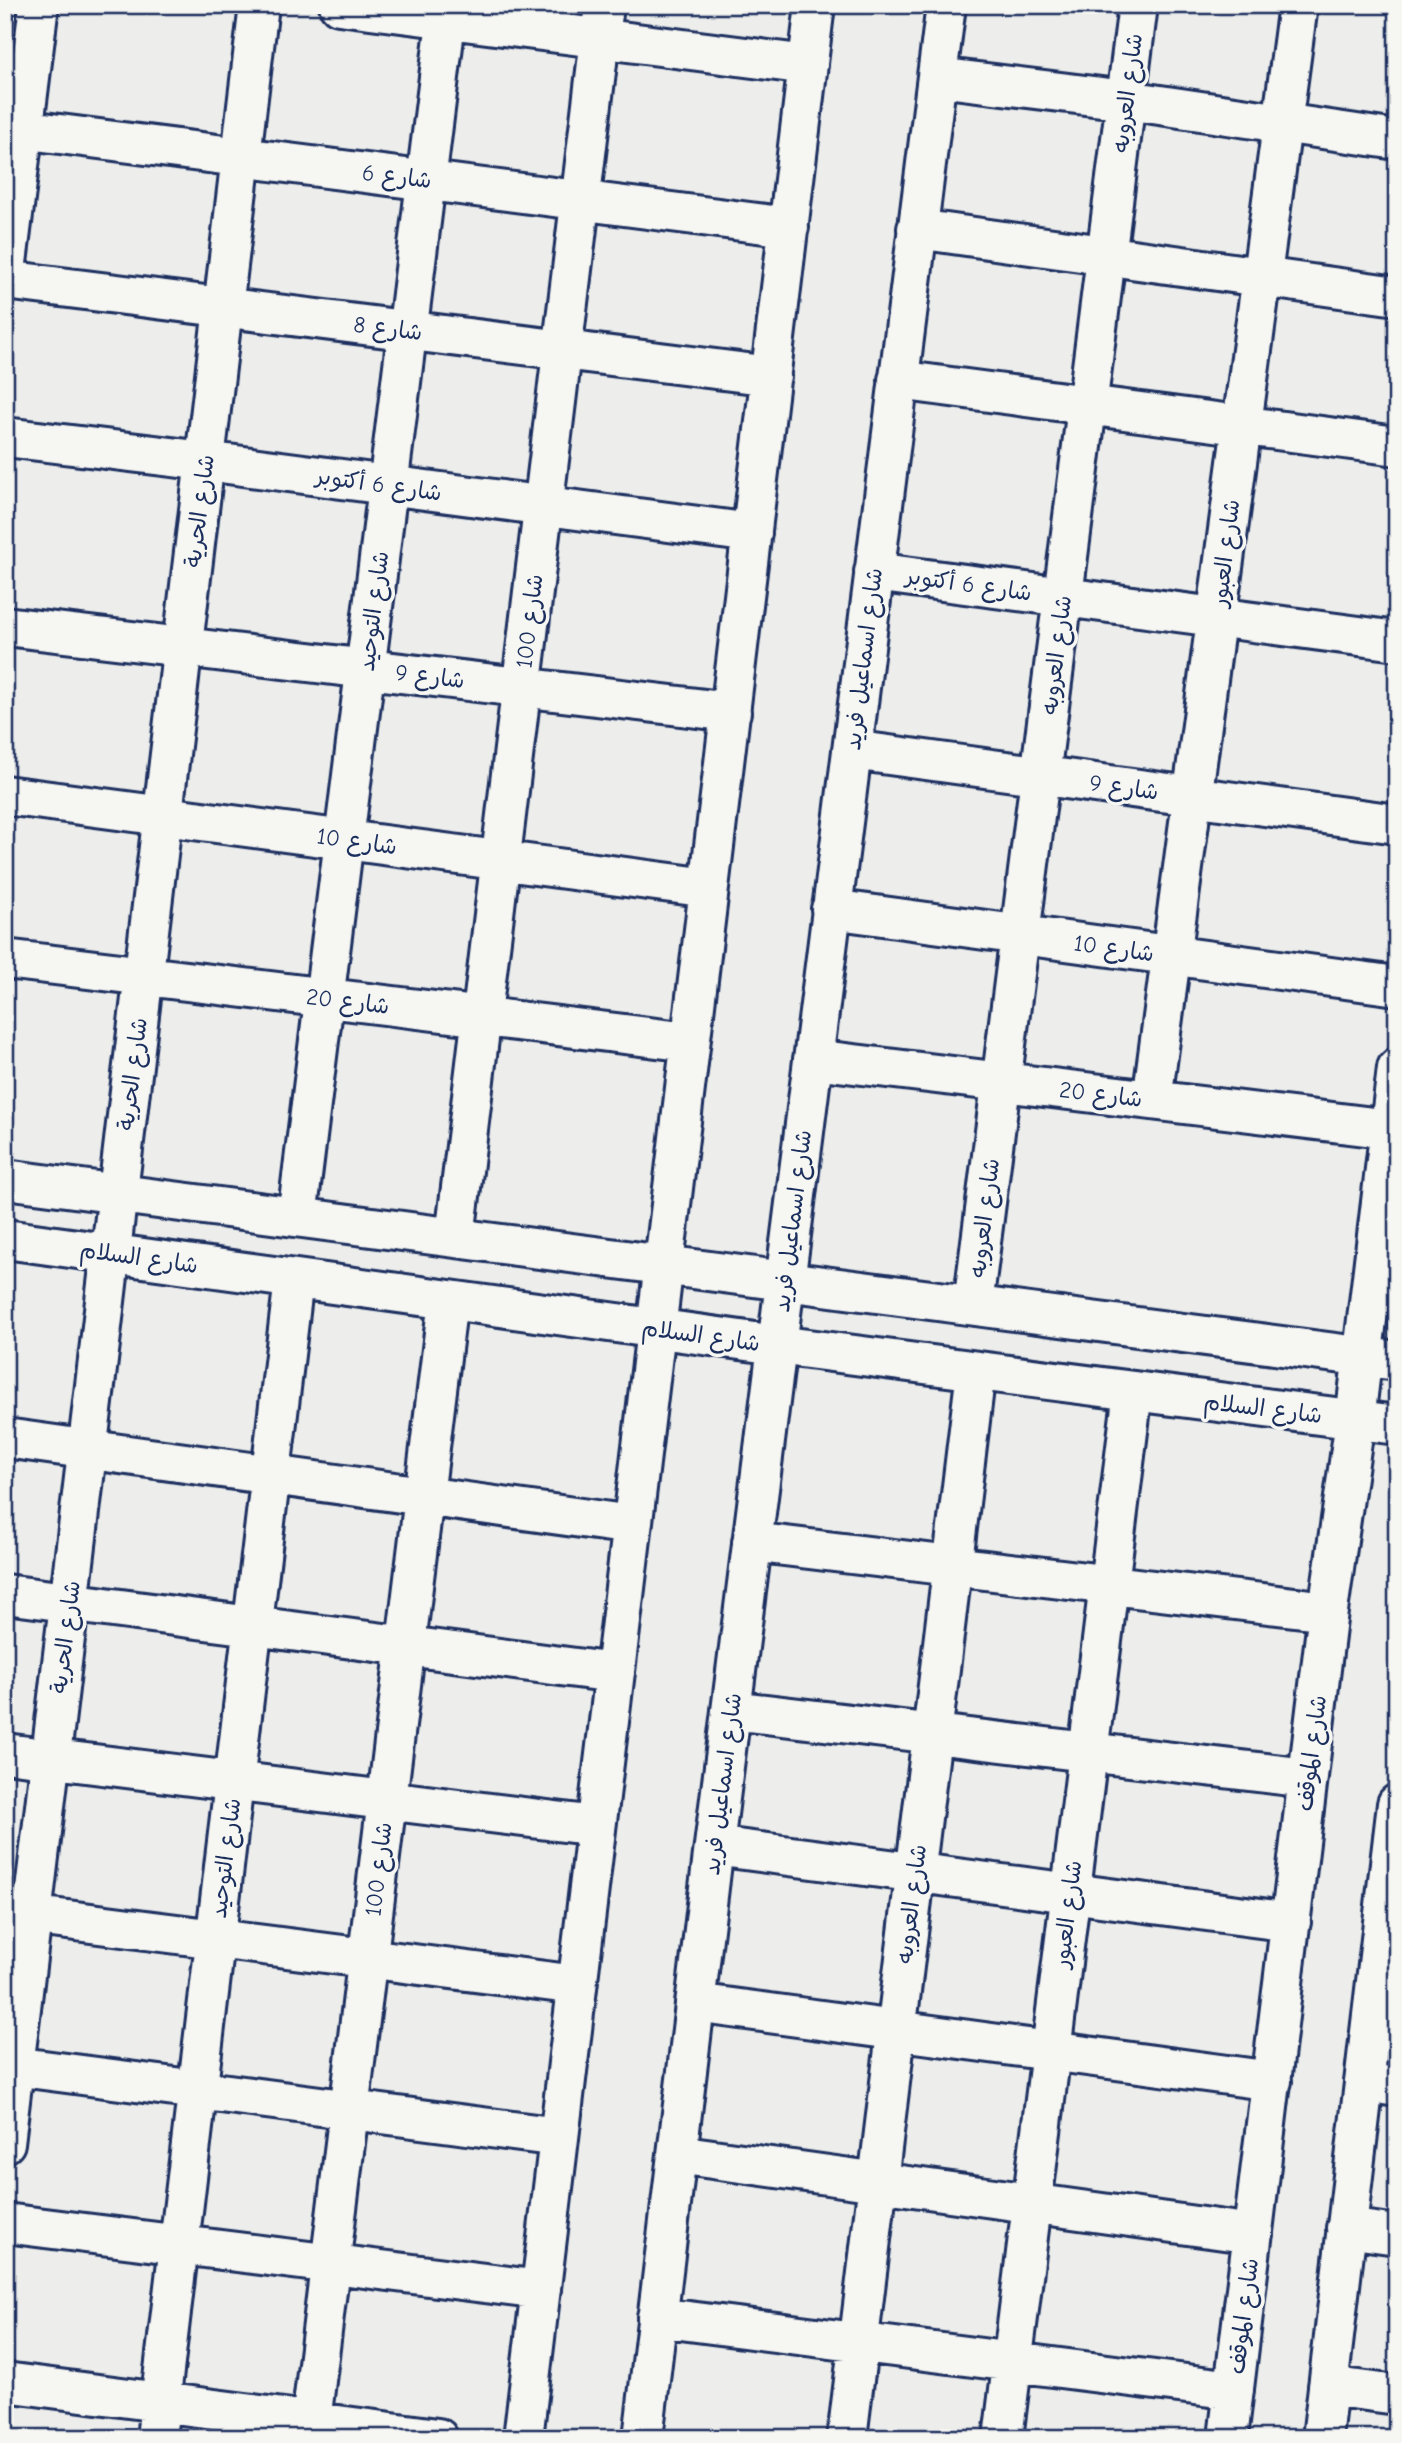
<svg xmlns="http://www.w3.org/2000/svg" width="1402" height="2443" viewBox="0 0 1402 2443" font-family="'Comic Neue','Playpen Sans Arabic',sans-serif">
<rect width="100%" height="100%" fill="#edeeec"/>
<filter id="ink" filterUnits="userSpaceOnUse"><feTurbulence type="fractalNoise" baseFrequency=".0143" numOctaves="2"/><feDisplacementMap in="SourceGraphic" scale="14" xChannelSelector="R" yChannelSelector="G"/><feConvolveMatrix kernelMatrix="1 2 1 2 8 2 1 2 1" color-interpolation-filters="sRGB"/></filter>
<g filter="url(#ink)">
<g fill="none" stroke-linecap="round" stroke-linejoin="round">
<g stroke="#1b2f5e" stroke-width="44">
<path id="minor" d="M339 5 808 65
M937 77 1126 100 1397 140
M5 127 789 227
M917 229 1397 296
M5 279 39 5
M5 280 771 376
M898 380 1397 446
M5 437 205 461 752 533
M874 572 1397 641
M5 626 731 712
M852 750 1397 824
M5 795 709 888
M831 909 1397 986
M5 959 690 1042
M813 1059 1390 1129
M1152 1100 1298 5
M5 1179 1397 1361
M297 1217 448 5
M455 1237 604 5
M5 1239 777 1345 1397 1425
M973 1305 1138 5
M5 1438 632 1525
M752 1542 1328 1611
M5 1594 615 1673
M731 1710 1308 1778
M5 1753 596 1826
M714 1846 1291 1922
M5 1912 577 1985
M695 2003 1272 2081
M5 2065 559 2137
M1364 2082 1397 2087
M5 2143 259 5
M677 2154 1253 2234
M5 2223 541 2290
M1346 2228 1397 2235
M657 2317 1234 2390
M5 2382 438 2438
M1328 2386 1397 2395
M156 2438 294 1279
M309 2438 448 1300
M523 2438 815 5
M643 2438 714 1846 946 5
M847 2438 976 1371
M1003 2438 1133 1391
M1228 2438 1328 1611 1355 1420 1397 1068
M1322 2438 1397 1804"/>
</g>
<use href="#minor" stroke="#f6f6f2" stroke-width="38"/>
</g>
</g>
<g text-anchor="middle" stroke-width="7" stroke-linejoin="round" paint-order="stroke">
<g font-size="23" fill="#1b2f5e" stroke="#f6f6f2">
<text transform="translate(1127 93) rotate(-83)" y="8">شارع العروبه</text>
<text transform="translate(397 176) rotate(7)" y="8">شارع 6</text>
<text transform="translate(388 328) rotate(7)" y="8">شارع 8</text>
<text transform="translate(379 484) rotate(8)" y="8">شارع 6 أكتوبر</text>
<text transform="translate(199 511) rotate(-83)" y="8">شارع الحرية</text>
<text transform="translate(1225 553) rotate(-83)" y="8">شارع العبور</text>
<text transform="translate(969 584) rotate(8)" y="8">شارع 6 أكتوبر</text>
<text transform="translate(373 611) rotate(-83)" y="8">شارع التوحيد</text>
<text transform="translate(529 621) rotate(-83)" y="8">شارع 100</text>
<text transform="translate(1056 655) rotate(-83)" y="8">شارع العروبه</text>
<text transform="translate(863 659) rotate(-83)" y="8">شارع اسماعيل فريد</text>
<text transform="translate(430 676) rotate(7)" y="8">شارع 9</text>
<text transform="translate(1124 787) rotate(8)" y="8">شارع 9</text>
<text transform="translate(357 841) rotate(8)" y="8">شارع 10</text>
<text transform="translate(1114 948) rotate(8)" y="8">شارع 10</text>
<text transform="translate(348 1001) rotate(7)" y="8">شارع 20</text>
<text transform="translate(132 1074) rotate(-83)" y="8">شارع الحرية</text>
<text transform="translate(1101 1094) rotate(7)" y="8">شارع 20</text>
<text transform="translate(984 1218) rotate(-83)" y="8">شارع العروبه</text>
<text transform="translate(792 1221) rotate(-83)" y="8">شارع اسماعيل فريد</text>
<text transform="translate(139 1257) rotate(8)" y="8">شارع السلام</text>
<text transform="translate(701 1335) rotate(8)" y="8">شارع السلام</text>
<text transform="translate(1263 1408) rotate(7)" y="8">شارع السلام</text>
<text transform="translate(65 1637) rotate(-83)" y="8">شارع الحرية</text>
<text transform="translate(1311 1753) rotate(-83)" y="8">شارع الموقف</text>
<text transform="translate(722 1784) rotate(-83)" y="8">شارع اسماعيل فريد</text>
<text transform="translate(225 1858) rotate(-83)" y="8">شارع التوحيد</text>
<text transform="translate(378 1869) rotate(-83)" y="8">شارع 100</text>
<text transform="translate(911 1904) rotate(-83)" y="8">شارع العروبه</text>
<text transform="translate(1067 1914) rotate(-83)" y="8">شارع العبور</text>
<text transform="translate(1243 2316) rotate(-83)" y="8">شارع الموقف</text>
</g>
</g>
<rect width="1402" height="2443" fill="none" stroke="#f6f6f2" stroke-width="28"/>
<rect x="14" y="14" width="1374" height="2415" fill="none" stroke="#1b2f5e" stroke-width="2.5" filter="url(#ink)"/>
</svg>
